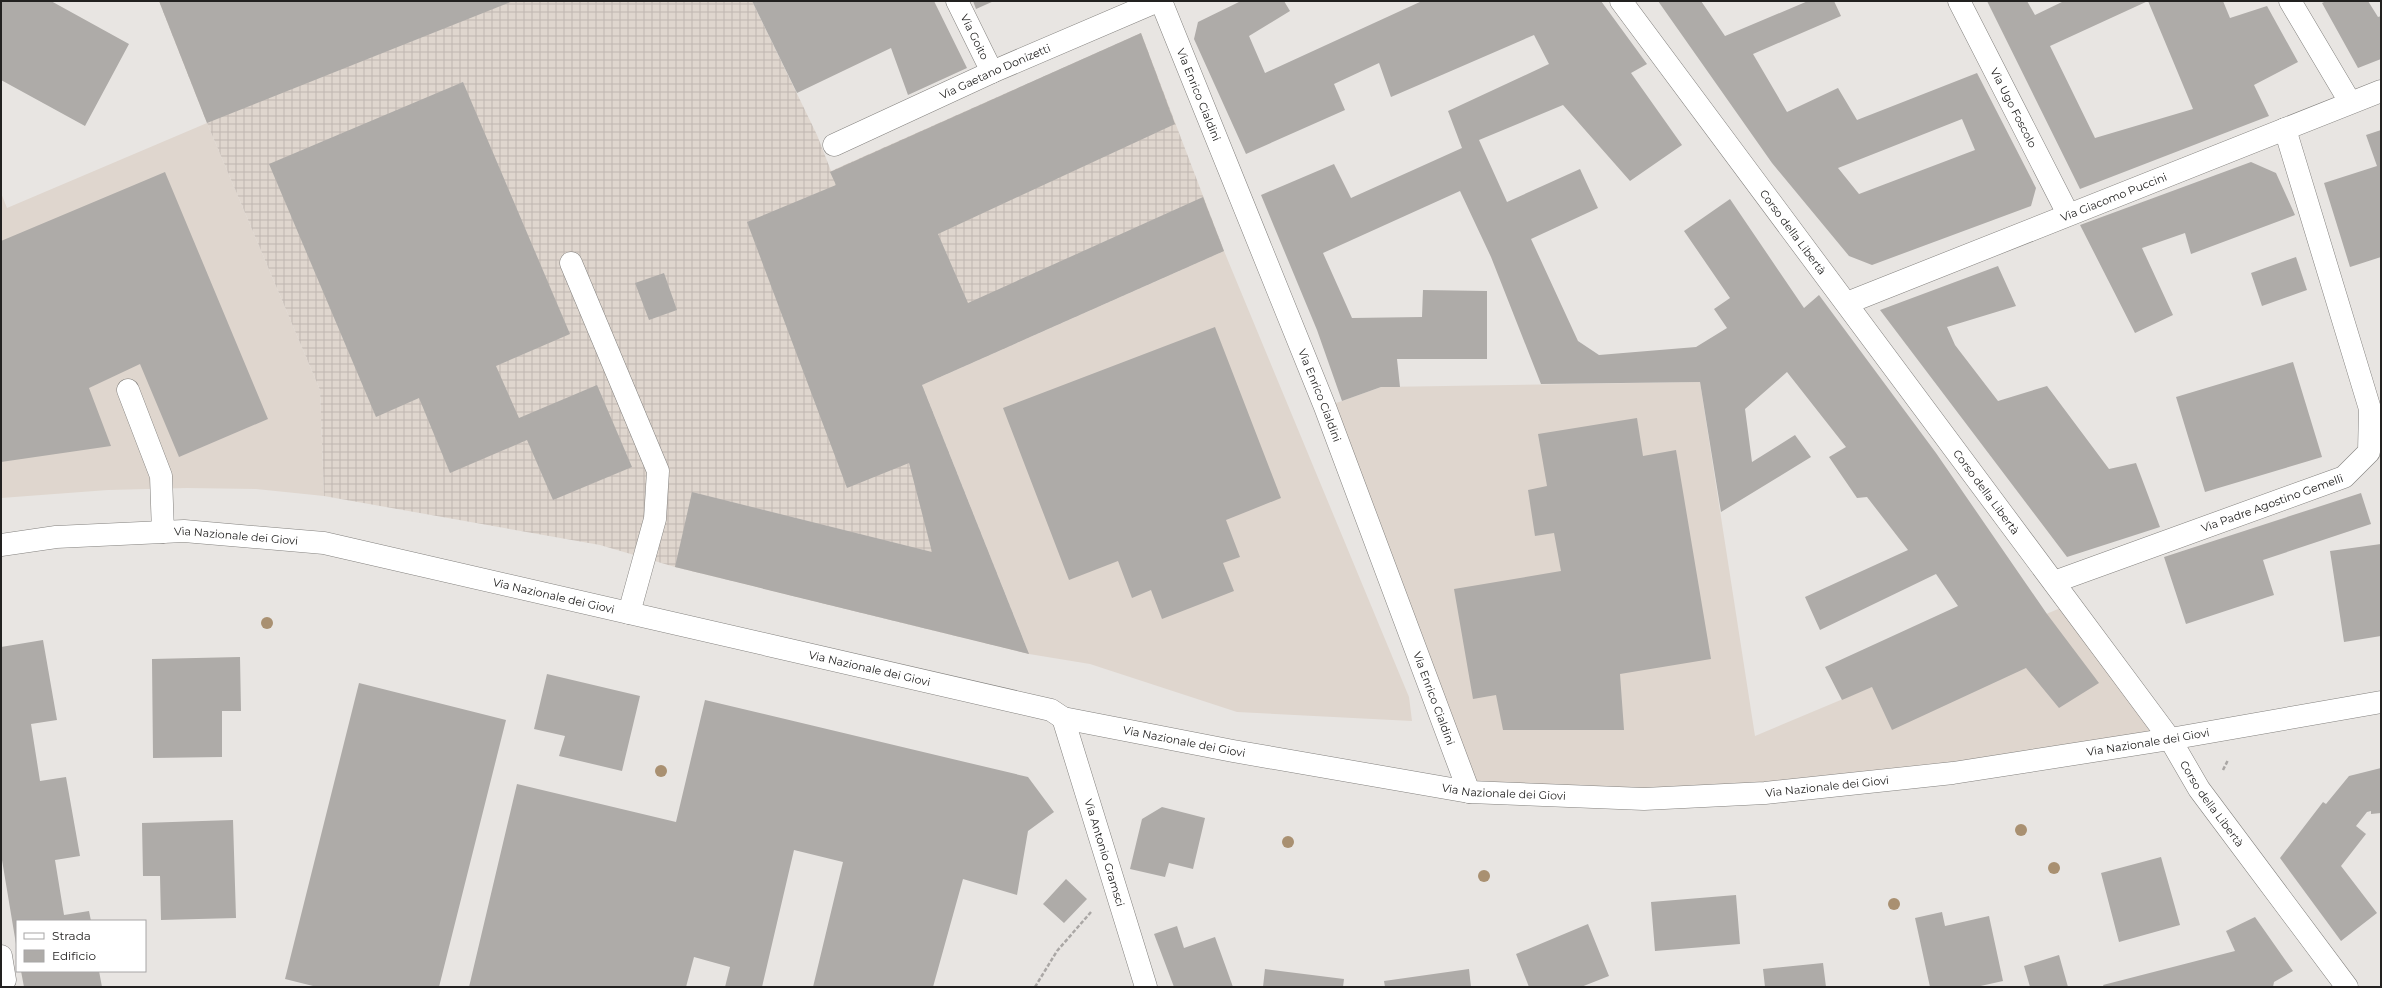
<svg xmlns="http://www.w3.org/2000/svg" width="2382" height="988" viewBox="0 0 2382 988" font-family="Montserrat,sans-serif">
<defs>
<pattern id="industrial-grid" width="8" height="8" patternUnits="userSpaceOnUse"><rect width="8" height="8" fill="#dfd6ce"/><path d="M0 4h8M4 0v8" fill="none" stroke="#bfb7b1"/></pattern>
</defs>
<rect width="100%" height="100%" fill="#e8e5e2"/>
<path fill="#dfd6ce" d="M207 123 320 390 324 496 256 489 187 488 108 490 1 498V193L7 208Z
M1224 251 1409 697 1412 721 1237 712 1090 664 1029 654 922 385Z
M1700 382 1755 736 2070 604 2170 739 1765 793 1469 792 1325 407 1381 387Z"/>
<path fill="url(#industrial-grid)" d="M159 1H752L817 135 831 171 1141 33 1224 251 922 385 1029 654 675 567 600 545 324 496 320 390 207 123Z"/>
<path fill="#aeaba8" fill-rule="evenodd" d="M1 1H51L129 44 85 126 1 80Z
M159 1H513L207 123Z
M752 1H934L967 68 908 95 891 48 797 93Z
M973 1H994L976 9Z
M1241 1H1284L1290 11 1249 36 1265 73 1422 1H1601L1647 64 1631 73 1682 145 1630 181 1563 105 1479 140 1507 202 1580 169 1598 208 1531 239 1578 341 1599 355 1696 347 1727 328 1714 309 1730 298 1684 231 1730 199 1804 308 1819 295 1936 453 2047 614 2099 683 2059 708 2026 668 1892 730 1872 687 1842 700 1825 667 1958 606 1936 574 1820 630 1805 597 1908 550 1867 497 1857 498 1829 457 1846 447 1787 372 1745 409 1752 462 1795 435 1811 457 1721 512 1700 382 1541 384 1491 257 1460 191 1323 253 1352 318 1422 317 1423 290 1487 291V359H1397L1400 387H1381L1342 401 1317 330 1261 195 1334 164 1351 198 1462 148 1448 111 1549 64 1534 35 1391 97 1379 63 1334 84 1345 110 1246 154 1194 39 1198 22Z
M1658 1H1701L1725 36 1808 1H1834L1841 16 1753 54 1787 112 1838 88 1857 120 1977 73 2036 188 2031 206 1872 265 1849 256 1772 163ZM1962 119 1975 150 1859 194 1838 168Z
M1987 1H2027L2035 15 2064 1H2223L2230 18 2267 6 2298 62 2254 85 2269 116 2080 189ZM2148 1 2193 109 2095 138 2050 46Z
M2326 1H2368L2378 17 2381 16V59L2358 68 2322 3Z
M1141 33 1175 124 938 234 968 303 1203 197 1224 251 922 385 1029 654 675 567 692 492 932 552 909 463 847 488 747 222 836 185 830 172Z
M463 82 570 334 496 366 519 418 597 385 632 467 553 500 527 440 450 473 419 398 376 417 269 164Z
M2381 130V257L2350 267 2324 183 2377 166 2366 135Z
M2251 162 2276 173 2295 215 2191 254 2185 233 2142 248 2173 315 2135 333 2080 225Z
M165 172 268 419 179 457 140 364 89 388 111 446 1 462V241Z
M2296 257 2307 290 2262 306 2251 273Z
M1998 266 2016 306 1947 327 1955 345 1998 401 2047 386 2109 469 2136 463 2160 527 2067 557 1880 310Z
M664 273 677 310 649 320 635 283Z
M1215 327 1281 498 1226 520 1240 557 1223 563 1234 591 1162 619 1151 590 1132 598 1118 561 1069 580 1003 408Z
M2293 362 2322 457 2205 492 2176 397Z
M1637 418 1643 456 1676 450 1711 659 1620 674 1624 730H1503L1496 695 1473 699 1454 589 1561 571 1554 533 1535 536 1528 490 1547 486 1538 434Z
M2361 493 2371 524 2263 560 2274 595 2186 624 2164 557Z
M2381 544V636L2344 642 2330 551Z
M43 640 57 720 31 724 40 781 66 777 80 856 55 860 64 915 89 911 91 921H17L16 944 1 854V647Z
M240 657 241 711H222V757L153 758 152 659Z
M547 674 640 696 622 771 559 756 565 736 534 729Z
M359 683 506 720 439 987H317L285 979Z
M705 700 1028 777 1054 812 1028 831 1017 895 963 879 933 987H813L843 862 794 850 762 987H725L730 967 694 957 686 987H469L517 784 676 822Z
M2381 768V813L2371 814V811L2367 812 2356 826 2366 834 2341 866 2377 913 2341 941 2280 858 2323 802 2326 804 2349 776Z
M1162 807 1205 818 1193 869 1169 863 1165 877 1130 869 1142 819Z
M233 820 236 918 161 920 160 876H143L142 823Z
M2161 857 2180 925 2119 942 2101 873Z
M1066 879 1087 899 1064 923 1043 904Z
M1736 895 1740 944 1655 951 1651 902Z
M1942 912 1945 926 1989 916 2003 981 1976 987H1930L1915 918Z
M2255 917 2293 971 2274 982 2273 987H2104L2103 985 2235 951 2226 931Z
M1588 924 1609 976 1581 987H1529L1516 954Z
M1177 926 1184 948 1215 937 1233 987H1174L1154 934Z
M2059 955 2068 987H2030L2024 966Z
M1823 963 1826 987H1765L1763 969Z
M1265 969 1344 979 1343 987H1263Z
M1469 969 1471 987H1385L1384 981Z
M21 971H99L102 987H24Z"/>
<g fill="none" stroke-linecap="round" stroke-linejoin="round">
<g stroke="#83817e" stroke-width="23">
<path id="lane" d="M571 263 658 471 655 519 629 613
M128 390 161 476 163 532
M1 956 5 980"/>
</g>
<g stroke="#83817e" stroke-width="23">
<g id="street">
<path id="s1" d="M957 1 992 72"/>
<path id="s2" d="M1161 1 1325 407 1469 792"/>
<path id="s3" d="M1621 1 2121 673 2170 739 2199 789 2347 987"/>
<path id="s4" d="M1959 1 2068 214"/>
<path d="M2290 1 2350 102"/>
<path id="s5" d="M834 145 992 72 1158 1"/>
<path id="s6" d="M1847 303 2381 91"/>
<path id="s7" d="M2054 582 2344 477 2369 452 2370 409 2285 129"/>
<path id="s8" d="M1063 718 1146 987"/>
</g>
</g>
<g stroke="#83817e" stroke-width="23">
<g id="secondary">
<path id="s9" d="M1 545 56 537 184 531 324 543 1051 710 1063 718 1233 751 1469 792 1644 799 1765 793 1953 773 2170 739 2381 702"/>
</g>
</g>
<path stroke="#aaa7a5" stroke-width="2.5" stroke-dasharray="4 2" stroke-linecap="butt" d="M2223 770 2228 760
M1035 987 1057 951 1091 912"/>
<use href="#lane" stroke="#fff" stroke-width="22"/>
<use href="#street" stroke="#fff" stroke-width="22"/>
<use href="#secondary" stroke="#fff" stroke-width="22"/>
</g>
<g fill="#a99071">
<circle cx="267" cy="623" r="6"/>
<circle cx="661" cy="771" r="6"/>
<circle cx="2021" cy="830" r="6"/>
<circle cx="1288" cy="842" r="6"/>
<circle cx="2054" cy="868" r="6"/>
<circle cx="1484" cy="876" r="6"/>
<circle cx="1894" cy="904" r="6"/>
</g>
<g text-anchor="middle" stroke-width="4" stroke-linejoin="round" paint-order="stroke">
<g font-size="11" fill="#222120" stroke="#fff">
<text dy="4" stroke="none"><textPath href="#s1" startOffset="40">Via Goito</textPath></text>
<text dy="4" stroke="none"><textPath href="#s5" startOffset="177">Via Gaetano Donizetti</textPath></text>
<text dy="4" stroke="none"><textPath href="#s2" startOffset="101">Via Enrico Cialdini</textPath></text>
<text dy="4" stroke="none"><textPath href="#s4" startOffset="120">Via Ugo Foscolo</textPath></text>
<text dy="4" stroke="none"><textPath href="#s6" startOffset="287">Via Giacomo Puccini</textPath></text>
<text dy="4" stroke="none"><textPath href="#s3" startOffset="288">Corso della Libertà</textPath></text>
<text dy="4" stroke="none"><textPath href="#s2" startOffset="425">Via Enrico Cialdini</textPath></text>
<text dy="4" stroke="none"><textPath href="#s3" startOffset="612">Corso della Libertà</textPath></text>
<text dy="4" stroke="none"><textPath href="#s7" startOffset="232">Via Padre Agostino Gemelli</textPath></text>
<text dy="4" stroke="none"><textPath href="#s9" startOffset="236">Via Nazionale dei Giovi</textPath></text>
<text dy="4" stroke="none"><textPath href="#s9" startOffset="560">Via Nazionale dei Giovi</textPath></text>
<text dy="4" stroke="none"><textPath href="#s9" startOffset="884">Via Nazionale dei Giovi</textPath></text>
<text dy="4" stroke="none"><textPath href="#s2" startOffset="749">Via Enrico Cialdini</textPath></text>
<text dy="4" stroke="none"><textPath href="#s9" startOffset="1208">Via Nazionale dei Giovi</textPath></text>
<text dy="4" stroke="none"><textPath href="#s9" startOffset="2180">Via Nazionale dei Giovi</textPath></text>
<text dy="4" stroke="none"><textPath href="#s9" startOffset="1856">Via Nazionale dei Giovi</textPath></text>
<text dy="4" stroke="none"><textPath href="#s9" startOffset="1532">Via Nazionale dei Giovi</textPath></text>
<text dy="4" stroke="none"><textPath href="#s3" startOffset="997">Corso della Libertà</textPath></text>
<text dy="4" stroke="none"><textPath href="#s8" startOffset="141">Via Antonio Gramsci</textPath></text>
</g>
</g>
<rect width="2382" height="988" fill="none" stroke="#222120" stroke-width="4"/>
<rect x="16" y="920" width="130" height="52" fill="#ffffff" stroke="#a7a6a6"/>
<rect x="24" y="933" width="20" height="6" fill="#ffffff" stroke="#a7a6a6"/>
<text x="52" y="940" font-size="12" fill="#222120">Strada</text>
<rect x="24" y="950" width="20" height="12" fill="#aeaba8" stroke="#a7a6a6"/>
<text x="52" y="960" font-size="12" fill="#222120">Edificio</text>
</svg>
